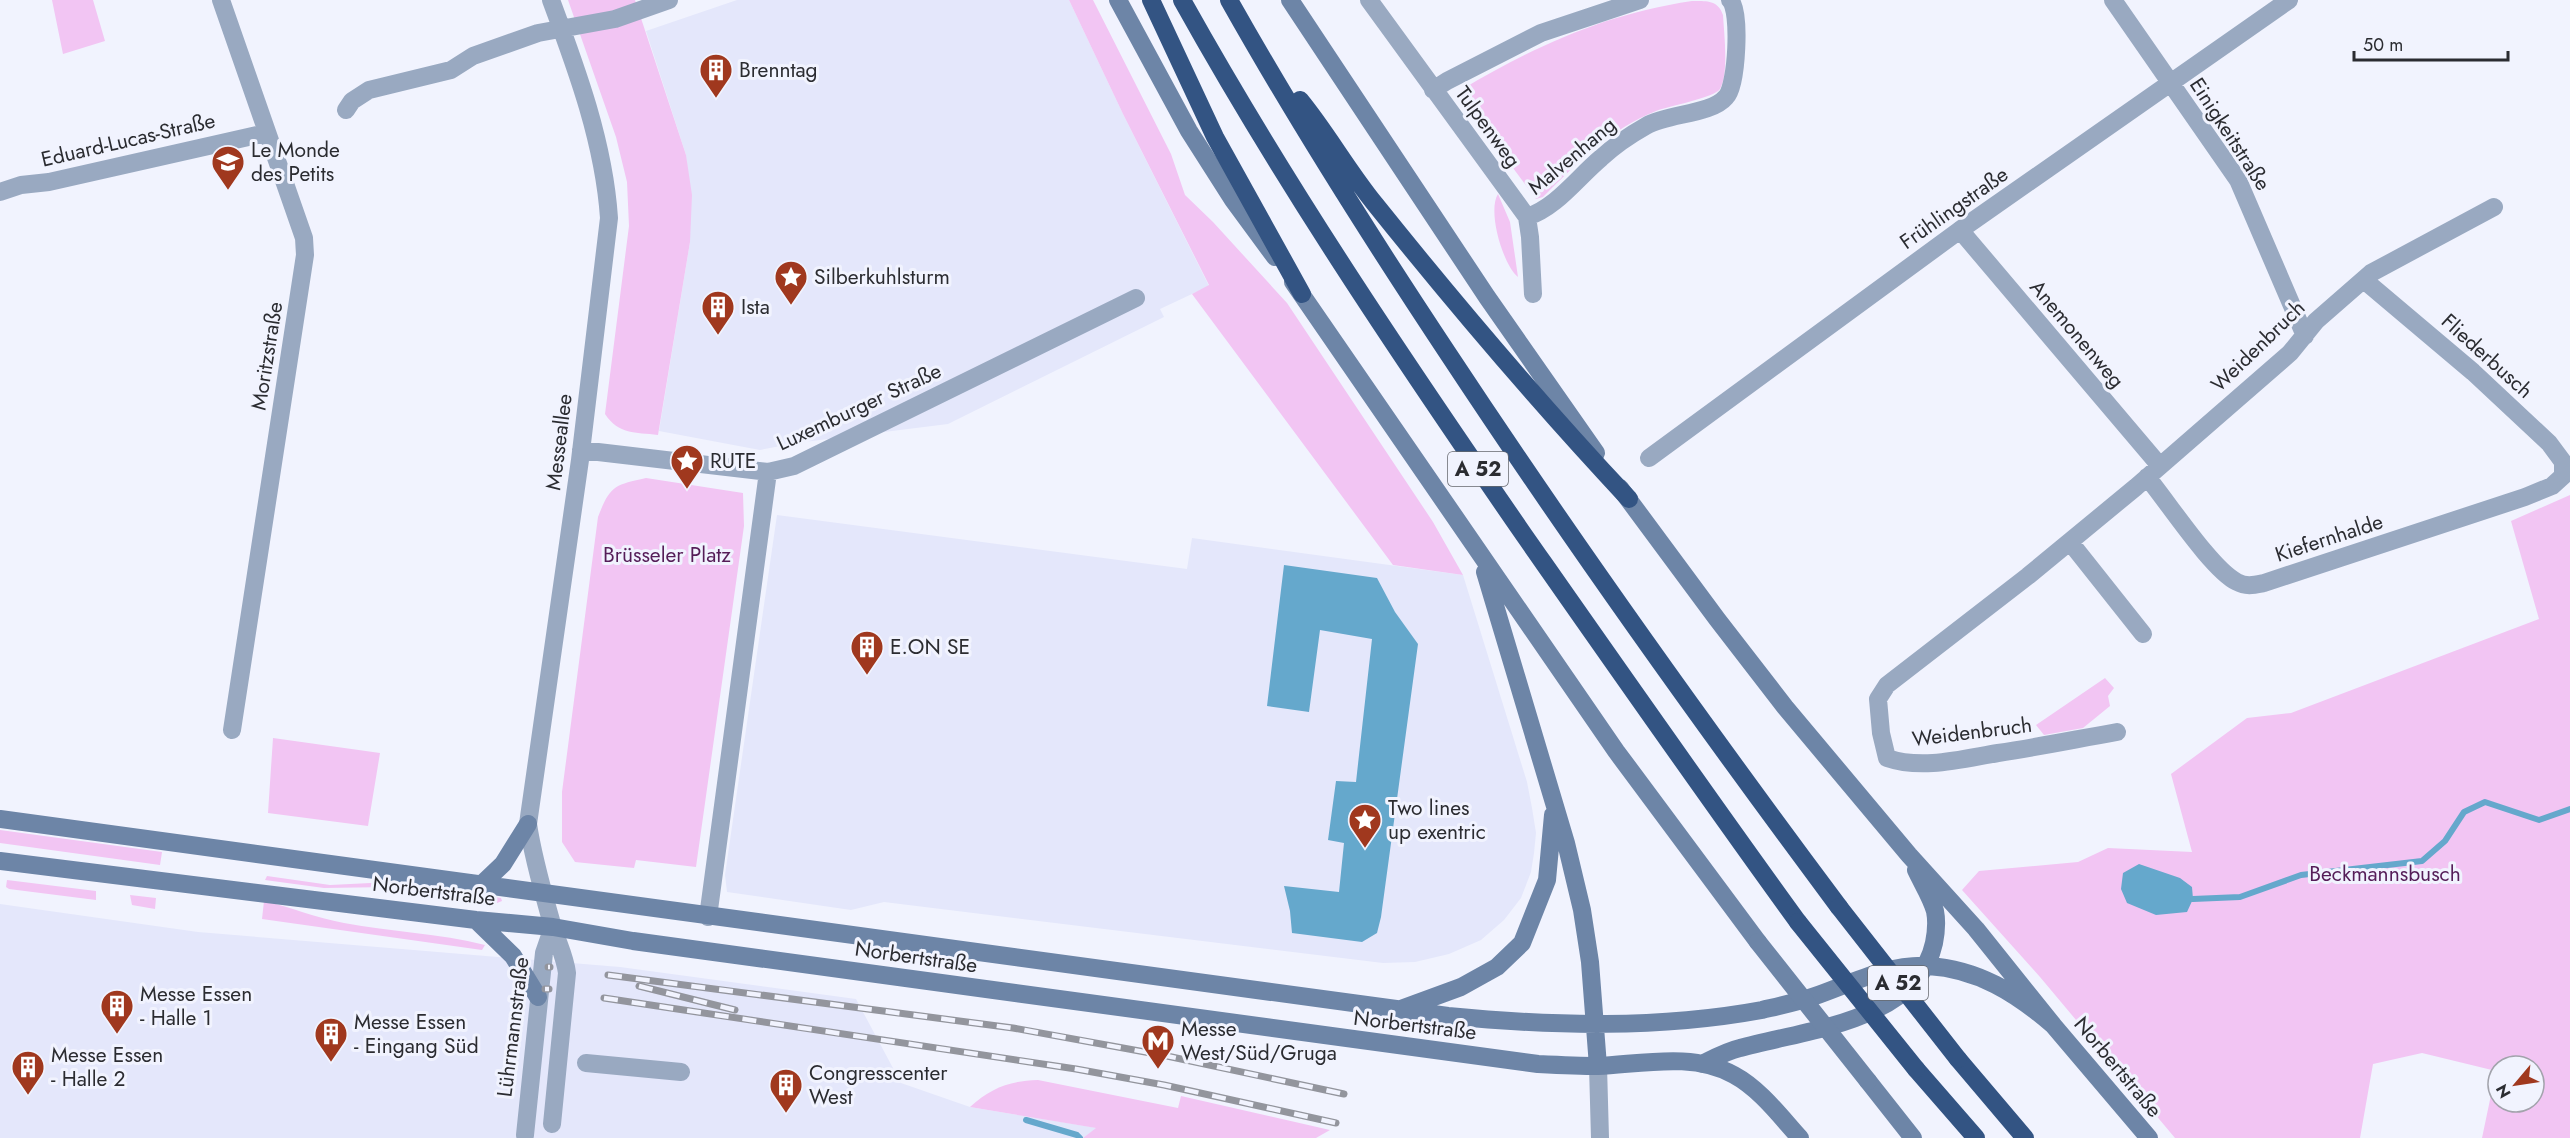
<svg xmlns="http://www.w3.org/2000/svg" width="2570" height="1138" viewBox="0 0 2570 1138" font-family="Jost,sans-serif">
<rect width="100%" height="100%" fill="#f1f3fe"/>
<path fill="#e4e7fb" d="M737 0H1069L1123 114 1209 286 1160 309 1164 317 948 424 796 443 760 450 659 431 690 242 686 155 646 31Z
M777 515 1187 569 1192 538 1463 575 1527 782 1532 808 1536 833 1534 853 1531 872 1521 898 1504 920 1481 940 1449 954 1415 962 1383 963 884 902 851 910 727 892 725 875Z
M0 904 198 932 620 967 856 999 901 1083 970 1107 1097 1128 1083 1138H0Z"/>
<path fill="#f2c5f3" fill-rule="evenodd" d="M52 0H93L105 41 63 54Z
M568 0H635L686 155 692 195 690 242 658 435C635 432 619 435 605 414L629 226 627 182 616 137Z
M1069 0H1093L1171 154 1185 195 1213 222 1287 303 1433 522 1463 575 1393 565 1192 294 1209 285 1123 114Z
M1692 1C1707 1 1718 0 1723 15 1724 33 1729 74 1720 89 1714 98 1668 106 1656 111 1612 128 1575 165 1543 197L1536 199 1470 110 1460 95 1461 90C1535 46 1605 14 1692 1Z
M1498 194 1510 222 1518 277C1503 265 1487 211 1498 194Z
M646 478 743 493 744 526 696 867 636 860 634 868 575 862 562 842V792L598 517C610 486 614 485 646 478Z
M2570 495V1138H2482L2496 1071 2422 1053 2373 1064 2360 1138H2175L2040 977 1962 890 1979 871 2078 862 2108 848 2192 852 2171 774 2247 718 2291 713 2539 619 2511 521ZM2498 1066H2534V1102H2498Z
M2105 678 2114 688 2108 696 2110 706 2083 728 2044 735 2036 725Z
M273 738 380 753 368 826 268 813Z
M0 830 162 852 160 865 0 843Z
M267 876 330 885 391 882 501 898 502 901 497 903 390 887 324 888 265 880Z
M7 880 96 891V900L9 889 6 887Z
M130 895 156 898 155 909 132 905Z
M264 901C291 907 316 918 344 923 391 932 439 933 485 945L482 950 262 919Z
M1038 1080 1178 1108 1181 1096 1330 1130 1316 1138H1083L1096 1128 970 1107C991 1088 1009 1081 1038 1080Z"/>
<path fill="#65a8cc" d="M1284 565 1377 578 1395 612 1418 644 1381 917 1377 933 1362 942 1292 933 1290 911 1284 886 1339 892 1344 843 1328 840 1336 781 1356 782 1372 639 1320 630 1309 712 1267 706Z
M2139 864 2180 878 2192 887 2193 899 2187 912 2156 915 2127 903 2121 889 2123 873Z"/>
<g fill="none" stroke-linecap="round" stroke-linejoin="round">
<path stroke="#65a8cc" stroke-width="6" d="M2193 899 2240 897 2301 875 2422 861 2445 841 2464 812 2485 802 2539 820 2570 809
M1026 1120 1077 1135 1080 1138"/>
<path stroke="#99a9c1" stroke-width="18" d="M221 0 304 238 305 255 232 730
M551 0C577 70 604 143 609 218L580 460 528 824C533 858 543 892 552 924 557 942 565 956 567 973L552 1124
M1369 0 1527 217 1530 237 1533 294
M2113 0 2238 180 2305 336
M1433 90 1447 81 1541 33 1640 0
M346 110 352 101 369 90 451 70 473 56 538 33 615 19 669 0
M0 192 21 185 49 182 266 133
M1527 217C1557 207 1577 178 1601 158 1614 146 1630 135 1646 126 1668 113 1711 115 1726 97 1737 86 1741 10 1730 0
M1960 230 2160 466
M581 450 768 472 794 466 1136 298
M1649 458 1960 230 2289 0
M2147 477C2167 501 2212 570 2237 582 2246 587 2254 585 2264 583L2525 497 2552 486 2563 476V462L2549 443 2473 372 2364 280
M2070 542 2143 634
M2117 732C2077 739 2038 747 1998 753 1962 759 1922 770 1887 758L1881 733 1878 699 1887 685 2028 576 2136 487 2290 353 2316 321 2371 273 2494 207
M708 917 768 472
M586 1063 681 1072
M1598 1066 1600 1138
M525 1135 544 953 553 927"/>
<path stroke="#6d85a7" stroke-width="18" d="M1118 0 1189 131 1233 200 1275 257
M1290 0 1487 297 1596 453
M1293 282 1616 751 1758 942
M1620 488 1717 619 1785 707 1909 855 1976 929 2053 1025 2149 1138
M1485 572 1566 843 1582 910 1590 962 1598 1066
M0 819 1448 1016C1552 1026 1659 1029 1762 1010 1779 1006 1798 1002 1815 996 1852 983 1888 964 1928 966 1978 969 2016 993 2053 1025
M0 861 476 920 553 927 633 941 1538 1064C1558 1065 1578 1066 1598 1066 1642 1064 1693 1052 1734 1075 1760 1089 1780 1116 1800 1138
M482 884 503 864 528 824
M476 920 513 956 538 997
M1401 1009 1461 987 1497 967 1522 943 1547 880 1553 815
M1702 1064C1714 1058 1727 1051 1740 1048 1804 1030 1917 1022 1934 943 1936 933 1937 921 1935 911 1931 897 1922 883 1916 870
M1868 1081 1913 1138"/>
<path stroke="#335483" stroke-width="18" d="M1151 0 1215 137 1302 294
M1182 0C1285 185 1404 361 1524 535 1615 665 1705 794 1798 922
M1229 0C1297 121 1372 239 1449 355 1573 543 1704 726 1839 907
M1300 100C1327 133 1348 171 1375 204 1456 305 1540 404 1629 499
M1958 1059 2025 1138
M1916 1069 1976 1138"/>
<g stroke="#93959d" stroke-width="7">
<path id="rail" d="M548 967H550
M608 975 1013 1028 1167 1056 1344 1094
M639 986 735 1010
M545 989H549
M604 998 1076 1069 1164 1085 1336 1123"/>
</g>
<use href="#rail" stroke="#f1f3fe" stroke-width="4.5" stroke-dasharray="14" stroke-linecap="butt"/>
<path stroke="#6d85a7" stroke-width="18" d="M1758 942 1868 1081"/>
<path stroke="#335483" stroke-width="18" d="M1839 907 1958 1059
M1798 922 1916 1069"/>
</g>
<defs>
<g id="building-pin" transform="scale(1.725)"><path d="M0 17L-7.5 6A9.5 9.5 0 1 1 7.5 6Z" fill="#a0381e" stroke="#f1f3fe"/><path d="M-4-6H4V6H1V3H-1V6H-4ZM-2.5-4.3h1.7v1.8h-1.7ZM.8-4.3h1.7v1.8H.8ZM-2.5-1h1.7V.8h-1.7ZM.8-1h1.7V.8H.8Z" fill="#fff"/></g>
<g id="school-pin" transform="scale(1.725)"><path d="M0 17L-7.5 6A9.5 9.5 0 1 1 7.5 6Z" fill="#a0381e" stroke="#f1f3fe"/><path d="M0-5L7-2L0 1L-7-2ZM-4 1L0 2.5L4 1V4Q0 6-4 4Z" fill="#fff"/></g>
<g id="sight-pin" transform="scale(1.725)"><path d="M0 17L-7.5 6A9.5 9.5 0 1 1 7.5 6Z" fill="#a0381e" stroke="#f1f3fe"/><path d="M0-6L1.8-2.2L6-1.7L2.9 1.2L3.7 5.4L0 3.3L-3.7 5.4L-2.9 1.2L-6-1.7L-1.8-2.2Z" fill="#fff"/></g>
<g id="metro-pin" transform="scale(1.725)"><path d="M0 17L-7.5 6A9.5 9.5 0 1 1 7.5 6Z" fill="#a0381e" stroke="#f1f3fe"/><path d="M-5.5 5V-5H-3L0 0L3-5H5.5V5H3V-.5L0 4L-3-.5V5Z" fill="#fff"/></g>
</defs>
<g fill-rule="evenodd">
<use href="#building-pin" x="716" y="70"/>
<use href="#school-pin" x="228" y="162"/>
<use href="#sight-pin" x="791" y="277"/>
<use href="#building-pin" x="718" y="307"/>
<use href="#sight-pin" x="687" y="461"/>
<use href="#building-pin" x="867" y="647"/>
<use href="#sight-pin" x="1365" y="820"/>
<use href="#building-pin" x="117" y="1006"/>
<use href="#building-pin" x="331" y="1034"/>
<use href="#metro-pin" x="1158" y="1041"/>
<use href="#building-pin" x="28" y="1067"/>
<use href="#building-pin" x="786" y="1085"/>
</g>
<g text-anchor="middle" stroke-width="6" stroke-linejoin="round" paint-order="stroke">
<g fill="#f1f3fe" stroke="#66686e" stroke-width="1.5">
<rect x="1448" y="452" width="60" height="34" rx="4.5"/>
<rect x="1868" y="966" width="60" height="34" rx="4.5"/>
</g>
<g font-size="20" font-weight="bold" fill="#2b2c31">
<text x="1478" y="476">A 52</text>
<text x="1898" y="990">A 52</text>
</g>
<g font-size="21" fill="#2b2c31" stroke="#f1f3fe" text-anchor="start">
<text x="739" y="77">Brenntag</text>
<text x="251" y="157">Le Monde<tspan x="251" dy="24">des Petits</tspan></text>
<text x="814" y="284">Silberkuhlsturm</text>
<text x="741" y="314">Ista</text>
<text x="710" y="468">RUTE</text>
<text x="890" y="654">E.ON SE</text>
<text x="1388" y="815">Two lines<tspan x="1388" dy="24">up exentric</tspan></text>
<text x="140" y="1001">Messe Essen<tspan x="140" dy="24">- Halle 1</tspan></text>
<text x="354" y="1029">Messe Essen<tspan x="354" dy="24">- Eingang Süd</tspan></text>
<text x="1181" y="1036">Messe<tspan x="1181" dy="24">West/Süd/Gruga</tspan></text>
<text x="51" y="1062">Messe Essen<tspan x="51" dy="24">- Halle 2</tspan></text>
<text x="809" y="1080">Congresscenter<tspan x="809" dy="24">West</tspan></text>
</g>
<g font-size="21" fill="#2b2c31" stroke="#f1f3fe">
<text transform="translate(1488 127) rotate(54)" y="7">Tulpenweg</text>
<text transform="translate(2230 134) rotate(57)" y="7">Einigkeitstraße</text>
<text transform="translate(128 140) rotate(-13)" y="7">Eduard-Lucas-Straße</text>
<text transform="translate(1572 156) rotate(-40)" y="7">Malvenhang</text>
<text transform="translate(1954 208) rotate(-35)" y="7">Frühlingstraße</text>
<text transform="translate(2077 334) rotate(50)" y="7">Anemonenweg</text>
<text transform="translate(2258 346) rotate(-44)" y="7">Weidenbruch</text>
<text transform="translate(267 356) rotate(-81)" y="7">Moritzstraße</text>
<text transform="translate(2487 356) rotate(42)" y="7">Fliederbusch</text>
<text transform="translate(859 407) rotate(-25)" y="7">Luxemburger Straße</text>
<text transform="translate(559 442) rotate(-83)" y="7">Messeallee</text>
<text transform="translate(2329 538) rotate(-18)" y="7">Kiefernhalde</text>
<text transform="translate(1972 732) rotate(-7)" y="7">Weidenbruch</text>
<text transform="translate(434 891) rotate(7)" y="7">Norbertstraße</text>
<text transform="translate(916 957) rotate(8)" y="7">Norbertstraße</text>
<text transform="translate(1415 1025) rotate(7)" y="7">Norbertstraße</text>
<text transform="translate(513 1027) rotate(-83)" y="7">Lührmannstraße</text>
<text transform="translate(2118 1067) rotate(50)" y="7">Norbertstraße</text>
</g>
<g font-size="21" fill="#551d58" stroke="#f1f3fe">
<text x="667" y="562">Brüsseler Platz</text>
<text x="2385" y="881">Beckmannsbusch</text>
</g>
</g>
<g transform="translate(2516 1084) rotate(241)"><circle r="28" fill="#f1f3fe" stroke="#a2a3ac" stroke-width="1.5"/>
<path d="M0-4.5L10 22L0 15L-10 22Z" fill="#a0381e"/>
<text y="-9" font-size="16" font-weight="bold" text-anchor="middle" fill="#2b2c31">N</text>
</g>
<path d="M2354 51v9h154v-9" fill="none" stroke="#2b2c31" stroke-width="3"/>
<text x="2363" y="51" font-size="18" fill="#2b2c31" stroke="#f1f3fe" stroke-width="4.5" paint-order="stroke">50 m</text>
</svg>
